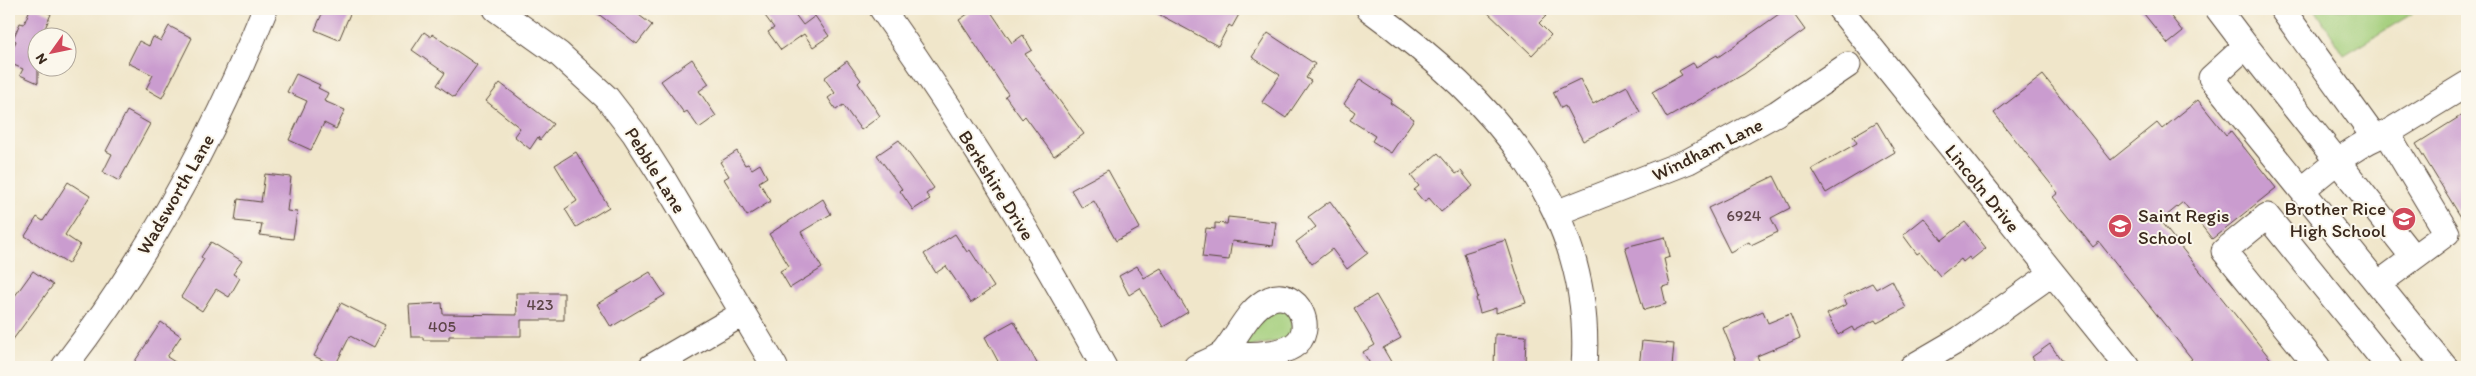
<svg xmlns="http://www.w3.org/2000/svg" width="2476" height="376" viewBox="0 0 2476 376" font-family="Itim,sans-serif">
<rect width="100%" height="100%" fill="#fbf7ec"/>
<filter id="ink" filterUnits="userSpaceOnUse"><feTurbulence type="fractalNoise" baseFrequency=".02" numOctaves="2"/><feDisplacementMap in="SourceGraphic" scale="10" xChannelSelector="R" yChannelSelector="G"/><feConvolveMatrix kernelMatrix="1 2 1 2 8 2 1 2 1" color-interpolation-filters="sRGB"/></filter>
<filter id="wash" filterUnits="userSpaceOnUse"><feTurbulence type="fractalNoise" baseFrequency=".0096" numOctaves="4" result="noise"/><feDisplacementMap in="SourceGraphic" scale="20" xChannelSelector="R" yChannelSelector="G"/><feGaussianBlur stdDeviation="1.12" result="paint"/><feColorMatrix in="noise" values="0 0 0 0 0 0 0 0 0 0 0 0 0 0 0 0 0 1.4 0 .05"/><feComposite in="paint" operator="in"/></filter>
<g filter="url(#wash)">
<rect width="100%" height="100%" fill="#f0e6ca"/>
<path fill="#a2cd79" stroke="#6e7c4c" d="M2315 9H2420L2344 55Z
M1291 309 1293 338 1243 348 1266 310Z"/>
<g id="blocks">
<path fill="#ca9ccf" d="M30 9H39L51 14 41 38H38V83L20 75 23 69 9 63V57L16 41 13 39 20 23 24 24Z
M324 9H352L339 40 315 30Z
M592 9H631L652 25 637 44Z
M760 9H791L803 25 815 16 829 36 813 47 804 34 781 50 768 32 774 28Z
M975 9H989L1012 43 1023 35 1032 50 1025 54 1084 134 1054 156 1025 116 1022 119 1005 96 1008 94 959 20Z
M1149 9H1242L1232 27 1229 25 1218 46Z
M1484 9H1538L1546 16 1539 23 1551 35 1532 55Z
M1786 9H1790L1805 30 1744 74 1667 118 1652 92 1682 75 1679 71 1693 63 1696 67 1717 55 1718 57Z
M2140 9H2165L2183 32 2168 44Z
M169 26 192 38 162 98 146 89 153 75 128 63 139 41 149 46 153 37 161 41Z
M424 32 431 37 432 34 477 65 454 97 437 85 445 73 412 50Z
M1268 33 1315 64 1306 78 1311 81 1286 118 1262 102 1280 75 1252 57Z
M692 59 709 84 699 91 716 116 699 128 687 111 684 113 661 81Z
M847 61 861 80 858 83 880 116 861 130 843 105 836 110 828 98 835 93 824 78Z
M296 74 320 85 318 88 328 93 324 101 345 110 336 129 324 123 311 150 289 140 307 101 287 92Z
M2043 75 2111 160 2157 123 2162 129 2198 100 2226 135 2231 131 2276 188 2212 239 2183 202 2160 221 2277 367H2181L2192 359 2099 242 2093 247 2053 197 2058 193 1994 113Z
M1360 79 1392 100 1390 103 1414 119 1391 153 1372 141 1375 136 1350 120 1355 112 1344 104Z
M1580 79 1593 104 1627 86 1640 112 1583 141 1565 106 1561 108 1553 92Z
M500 83 553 124 540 140 538 137 530 149 514 136 520 128 486 101Z
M127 111 150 124 119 181 103 172 112 154 106 151Z
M2467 112V227L2416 144Z
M1877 122 1895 152 1826 193 1812 169 1857 143 1853 136Z
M899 140 934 188 926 194 930 199 913 210 900 191 902 189 877 155Z
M737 151 745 165 748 164 752 169 760 164 767 177 759 182 771 201 747 216 724 179 729 176 720 162Z
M576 152 609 207 576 227 565 209 577 201 555 165Z
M1438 153 1456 174 1461 171 1473 186 1441 212 1429 198 1424 202 1414 190 1419 186 1411 176Z
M1108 170 1140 228 1116 241 1094 201 1082 208 1071 190Z
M265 174 291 177 287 211 297 212 293 239 260 235 262 224 235 221 238 199 261 202Z
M1774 176 1790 208 1771 218 1778 232 1751 245 1749 242 1730 252 1708 208Z
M68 182 90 196 65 235 80 245 68 264 25 236 37 217 43 221Z
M823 199 831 214 801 232 822 268 790 288 780 271 789 266 769 234Z
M1330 201 1368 253 1347 269 1332 249 1312 264 1296 242 1316 227 1308 217Z
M1228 217 1276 222 1273 246 1232 241 1229 260 1202 257 1206 228 1215 229V223L1227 224Z
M1924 218 1942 240 1965 222 1986 248 1971 260 1969 257 1963 262 1961 259 1940 276 1920 252 1917 254 1903 235Z
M955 234 967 252 970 250 994 287 971 303 946 266 936 273 924 254Z
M1665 237 1670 257 1664 259 1670 285 1662 287 1666 304 1644 310 1625 247Z
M1506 240 1526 303 1496 313V308L1480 313 1476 298 1478 297 1464 253Z
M211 242 242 261 233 274 240 278 229 297 216 289 202 311 181 297 204 259 201 257Z
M1137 266 1144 278 1161 268 1188 312 1163 327 1140 288 1129 295 1119 276Z
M33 271 53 285 9 345V304Z
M650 272 665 295 611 327 597 304Z
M1892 280 1906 308 1877 323 1875 320 1854 331 1852 327 1838 335 1827 314 1847 304 1843 297 1872 283 1876 289Z
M516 293H564V320H521V336H449V340H423V337H411L409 305 442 303 443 314 517 315Z
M1376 295 1401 338 1383 348 1394 367H1372L1363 352 1375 345 1354 308Z
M341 303 385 325 373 348 350 336 335 366 314 356Z
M1763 311 1768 323 1790 314 1800 338 1757 356 1762 367H1739L1723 328Z
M1014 321 1039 367H1001L985 337Z
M161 322 181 336 167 357 183 367H131Z
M1495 334 1526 336 1525 364H1519V367H1494Z
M1642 341 1674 344 1672 367H1639Z
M2050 344 2066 367H2039L2032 357Z"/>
</g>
</g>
<g filter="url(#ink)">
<use href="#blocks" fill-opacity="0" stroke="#564638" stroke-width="1"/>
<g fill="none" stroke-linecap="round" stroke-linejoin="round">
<g stroke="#564638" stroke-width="27">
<path id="minor" d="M496 9 559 54 607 98 634 133 662 177 775 367
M882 9C963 123 1037 244 1104 367
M1369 9C1490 97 1595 206 1584 367
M1840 9 2128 367
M2218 9 2246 46 2211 78 2445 367
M2282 9 2374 137
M2246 46 2413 257
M2302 190C2328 169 2355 144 2387 133L2467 84
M1556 213 1689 161 1777 113 1848 65
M2378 284 2447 233 2387 133
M64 367C148 258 214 136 265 9
M651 367 742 314
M1196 367C1204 363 1216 359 1223 353 1238 336 1248 308 1270 299 1297 287 1318 331 1293 346 1278 356 1240 355 1222 354
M1912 367 1960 339 2040 282
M2318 367 2224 251 2267 216 2389 367"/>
</g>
<use href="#minor" stroke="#fff" stroke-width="25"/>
</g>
</g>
<defs>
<g id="school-disc" transform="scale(1.25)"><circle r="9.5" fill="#d1495b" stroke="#fbf7ec"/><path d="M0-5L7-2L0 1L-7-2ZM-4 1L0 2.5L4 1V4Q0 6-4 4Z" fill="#fff"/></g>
</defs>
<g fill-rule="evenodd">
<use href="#school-disc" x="2404" y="219"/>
<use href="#school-disc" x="2120" y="226"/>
</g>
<g text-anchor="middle" stroke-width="4" stroke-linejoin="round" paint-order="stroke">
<g font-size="16" fill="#5f464a">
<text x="1744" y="221">6924</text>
<text x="540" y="310">423</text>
<text x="442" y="332">405</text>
</g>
<g font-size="19" fill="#3b2a1e" stroke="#fbf7ec">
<text transform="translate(1707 149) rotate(-26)" y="7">Windham Lane</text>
<text transform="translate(656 170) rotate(58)" y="7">Pebble Lane</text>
<text transform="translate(997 185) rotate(58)" y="7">Berkshire Drive</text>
<text transform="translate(1983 188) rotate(51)" y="7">Lincoln Drive</text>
<text transform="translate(175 194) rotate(-60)" y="7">Wadsworth Lane</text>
</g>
<g font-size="19" fill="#3b2a1e" stroke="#fbf7ec" text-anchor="end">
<text x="2386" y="215">Brother Rice<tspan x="2386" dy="22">High School</tspan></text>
<text x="2138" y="222" text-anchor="start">Saint Regis<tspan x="2138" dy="22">School</tspan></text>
</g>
</g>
<rect width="2476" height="376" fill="none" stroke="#fbf7ec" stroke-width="30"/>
<g transform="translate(52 52) rotate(237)"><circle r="24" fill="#fbf7ec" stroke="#aea59a"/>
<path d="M0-4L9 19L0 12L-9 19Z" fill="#d1495b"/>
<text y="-8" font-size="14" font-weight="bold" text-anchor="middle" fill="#3b2a1e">N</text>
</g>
</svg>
